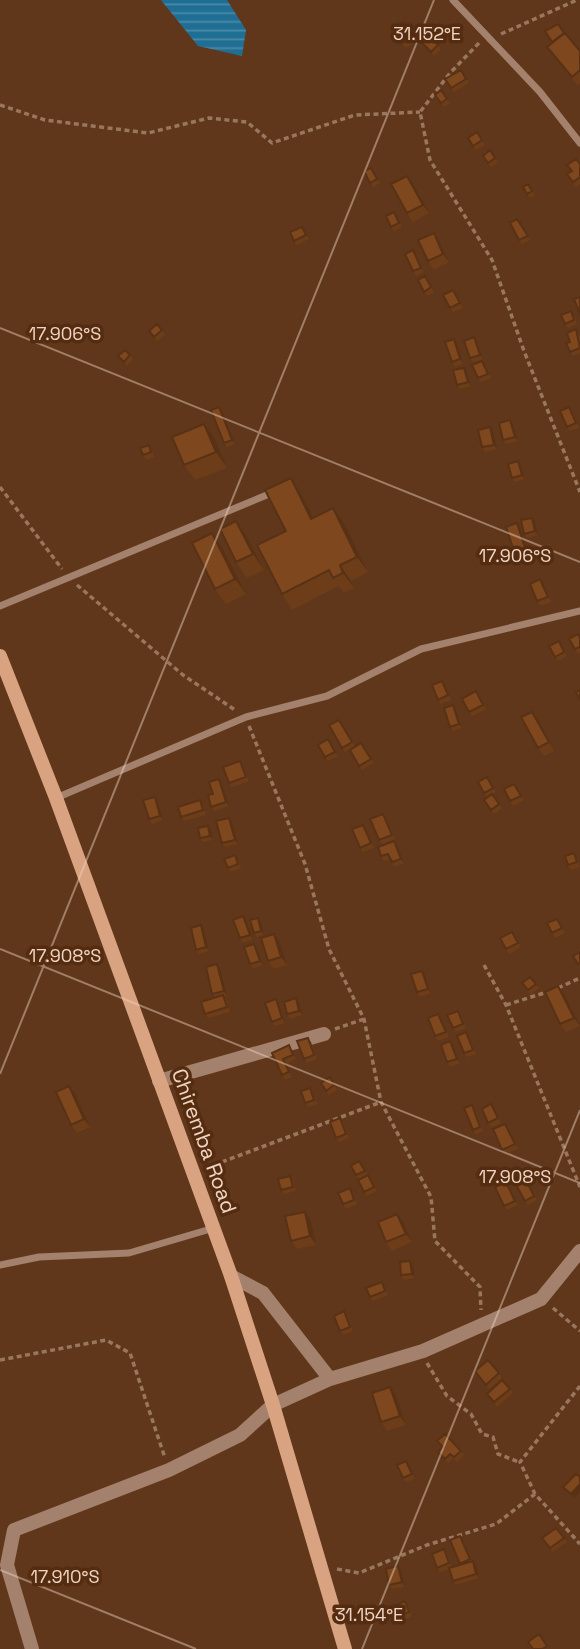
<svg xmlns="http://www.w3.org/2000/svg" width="580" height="1649" viewBox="0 0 580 1649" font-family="'Space Grotesk',sans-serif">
<defs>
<pattern id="water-rules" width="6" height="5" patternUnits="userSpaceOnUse" patternTransform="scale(1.75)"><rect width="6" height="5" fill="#1f6f94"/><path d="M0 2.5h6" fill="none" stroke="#4b89a6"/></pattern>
</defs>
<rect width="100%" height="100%" fill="#60371a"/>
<path fill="url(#water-rules)" d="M161 0H227L246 30 242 56 198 46Z"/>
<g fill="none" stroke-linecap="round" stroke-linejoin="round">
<path stroke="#99765e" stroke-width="3.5" stroke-dasharray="5 3.5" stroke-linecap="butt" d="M501 34 577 0
M479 43 450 73 420 112 430 160 492 260 524 351 580 492
M0 105 45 120 148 133 209 118 247 122 272 143 355 115 420 112
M0 487 62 569
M77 585 183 675 235 710
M249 726 305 864 329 949 364 1019 381 1102 431 1197 435 1241 480 1287 481 1310
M484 965 506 1005 580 1187
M558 988 580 978
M506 1005 547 992
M335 1029 364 1019
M206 1168 381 1102
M553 1308 580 1331
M0 1360 106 1340 130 1353 165 1458
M427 1363 447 1396 471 1414 482 1434 493 1437 498 1454 519 1462
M580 1386 520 1462 535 1494 580 1544
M337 1569 359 1573 427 1545 496 1524 535 1494"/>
<path stroke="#a3816c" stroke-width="7" d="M453 0 540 92 580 143
M0 606 274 492
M56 798 246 717 327 696 421 649 580 611
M0 1265 39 1257 129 1253 214 1228"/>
<path stroke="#a3816c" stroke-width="14" d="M159 1081 324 1034
M231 1276 263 1293 330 1379 423 1351 541 1299 580 1251
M32 1649 7 1565 14 1530 169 1470 240 1435 273 1405 330 1379"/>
<path stroke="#d9a381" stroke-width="14" d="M0 656 56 798 231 1276 273 1405 345 1649"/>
</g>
<path fill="#6d3d1a" d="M405 22 408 26 415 43 405 48 402 43Z
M564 33 580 51V83L577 85 547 47Z
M417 37 438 45 441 49 434 56Z
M461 70 469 83 454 92 445 79Z
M441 90 450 103 444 107 435 95Z
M477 132 485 145 476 150 468 138Z
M490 150 498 162 491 167 483 156Z
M580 164V184L576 187 567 174Z
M374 172 380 183 373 187 370 183Z
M407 176 429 213 413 222 407 213Z
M531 188 535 196 530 198 527 194Z
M394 212 402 227 394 231 391 227Z
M517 219 531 240 522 244 519 240Z
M302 227 309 239 297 245 294 241Z
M434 233 439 241 449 262 434 270 428 261Z
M416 255 424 272 416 276 413 271Z
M425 276 434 292 427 296 424 292Z
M456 295 463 308 453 312 450 308Z
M574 315 577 324 568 328 565 324Z
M157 324 165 335 157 341 149 331Z
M576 329 580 338V353L573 356 570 352V342Z
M454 339 457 344 463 364 455 367 452 362Z
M477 342 483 359 473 362 470 358Z
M130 355 133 359 127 366 118 356Z
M482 361 491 378 481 382 478 378Z
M467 372 471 386 460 389 457 385Z
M219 407 222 411 235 444 227 447 224 443Z
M572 411 579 428 570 431 567 427Z
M513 425 518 441 506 444 503 440Z
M493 431 497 449 485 452 482 447Z
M215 439 227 468 195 480 184 465Z
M152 450 154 457 146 460 143 455Z
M518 461 521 466 525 479 515 482 512 478Z
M301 494 313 517 333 508 344 523 368 572 351 581 354 588 344 593 339 586 292 610 282 594 286 531Z
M236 521 247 537 264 570 247 578 236 562Z
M535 522 538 535 527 538 524 534Z
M520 528 528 552 517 555 514 551Z
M223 549 246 594 226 604 215 589Z
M540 579 543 584 551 602 540 606 537 601Z
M580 637V652L578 654 575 649Z
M559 641 567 656 558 661 555 657Z
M442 681 451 700 441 704 438 700Z
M476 691 486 709 472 716 469 712Z
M456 710 462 728 453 731 450 727Z
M339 720 355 746 345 752 342 748Z
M538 720 554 751 544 756 538 748Z
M361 743 374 763 362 770 350 750Z
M331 744 338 756 328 761 325 757Z
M240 761 243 765 249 781 232 787 229 783Z
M487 777 496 792 492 794 502 808 494 814 484 800 487 797 478 782Z
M219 779 222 784 229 806 214 811 211 807 213 794Z
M514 784 524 800 513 806 510 801Z
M200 800 203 805 206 815 184 821 181 817Z
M158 801 163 820 152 824 149 819Z
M229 818 232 822 238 844 225 847 222 843Z
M386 818 395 839 382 844 379 840Z
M363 825 366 829 374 848 363 852 360 848Z
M208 826 211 830 213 840 203 842 200 838Z
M397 845 404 863 395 867 390 859 384 861 381 856Z
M577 857 580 867 571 870 568 865Z
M238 859 241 868 231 872 228 868Z
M258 918 261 922 264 935 257 937 254 933Z
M557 919 565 933 555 938 552 933Z
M246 920 253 939 243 943 240 938Z
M204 930 209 951 199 954 196 950Z
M512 932 521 947 509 954 506 949Z
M280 942 287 965 274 969 268 961Z
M257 948 263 965 253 969 250 964Z
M220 968 227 996H223L226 999 230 1012 208 1018 205 1014 215 997 212 994Z
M422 971 425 975 431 993 420 997 417 992Z
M530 977 539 988 531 995 522 983Z
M564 994 580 1026 566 1032 560 1024Z
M299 1003 302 1015 290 1019 287 1014Z
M279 1004 285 1023 275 1026 272 1022Z
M461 1015 466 1028 456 1032 453 1028Z
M441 1018 449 1037 438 1041 435 1036Z
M466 1032 469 1037 476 1054 467 1057 464 1053Z
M308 1038 311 1042 317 1059 307 1063 304 1059Z
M450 1041 453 1046 460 1063 450 1067 447 1062Z
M292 1050 296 1059 286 1064 292 1077 285 1080 272 1053Z
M330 1077 337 1090 329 1095 321 1083Z
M69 1086 75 1094 90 1127 77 1133 71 1125Z
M310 1088 313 1093 317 1104 308 1107 305 1103Z
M491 1104 501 1123 491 1127 488 1123Z
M475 1110 483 1131 476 1134 473 1130Z
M343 1122 349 1138 339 1142 336 1138Z
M505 1124 518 1149 505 1154 502 1150Z
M359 1161 368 1175 360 1180H371L377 1191 367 1196 356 1175Z
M290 1176 293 1180 296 1191 284 1194 281 1190Z
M506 1182 518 1205 507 1210 504 1206Z
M528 1182 537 1200 528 1205 525 1201Z
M350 1188 353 1193 357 1204 346 1209 343 1204Z
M305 1212 311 1220 316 1245 297 1249 291 1241Z
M397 1214 403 1222 412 1242 392 1251 386 1242Z
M410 1261 413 1265 415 1278 404 1280 401 1275Z
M382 1282 388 1295 373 1301 370 1297Z
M344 1311 347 1316 353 1331 343 1335 340 1331Z
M499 1373 502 1378 489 1389 478 1376Z
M510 1389 513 1393 497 1407 487 1394Z
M396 1395 406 1425 387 1431 381 1422Z
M437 1441 461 1451 464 1455 457 1462 453 1458 448 1463 438 1452 442 1448Z
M409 1466 415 1479 406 1482 403 1478Z
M556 1528 567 1542 553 1552 542 1538Z
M463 1540 472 1561 476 1565 479 1578 456 1585 453 1581 449 1569 440 1572 437 1568 447 1554 452 1567 461 1564Z
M401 1570 405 1587 392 1589 389 1585Z
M405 1601 412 1616 404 1620 401 1615Z"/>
<path fill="#593215" d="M407 176 413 184 429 213 423 205Z
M434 233 439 241 449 262 443 254Z
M474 337 477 342 483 359 480 355Z
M454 339 457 344 463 364 460 359Z
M464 368 467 372 471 386 468 382Z
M219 407 222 411 235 444 232 440Z
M510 420 513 425 518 441 515 437Z
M204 424 215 439 227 468 216 452Z
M490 427 493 431 497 449 494 445Z
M518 461 521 466 525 479 522 475Z
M291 478 301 494 322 534 311 519Z
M333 508 344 523 368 572 357 557Z
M532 518 535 522 538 535 535 531Z
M236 521 247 537 264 570 253 554Z
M517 523 520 528 528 552 525 548Z
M212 533 223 549 246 594 235 579Z
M340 565 351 581 354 588 343 573Z
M453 705 456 710 462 728 459 724Z
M532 712 538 720 554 751 549 742Z
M219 779 222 784 229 806 226 802Z
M155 797 158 801 163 820 160 816Z
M229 818 232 822 238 844 235 840Z
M208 826 211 830 213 840 210 836Z
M394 841 397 845 404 863 401 859Z
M243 916 246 920 253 939 250 935Z
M258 918 261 922 264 935 261 931Z
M201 925 204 930 209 951 206 947Z
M274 934 280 942 287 965 281 957Z
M254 944 257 948 263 965 260 961Z
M217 964 220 968 227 996 224 991Z
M422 971 425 975 431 993 428 989Z
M558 986 564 994 580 1026 574 1018Z
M296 998 299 1003 302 1015 299 1011Z
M276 999 279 1004 285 1023 282 1018Z
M450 1041 453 1046 460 1063 457 1059Z
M69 1086 75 1094 90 1127 84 1119Z
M305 1212 311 1220 316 1245 310 1236Z
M397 1214 403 1222 412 1242 406 1234Z
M410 1261 413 1265 415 1278 412 1274Z
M390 1387 396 1395 406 1425 400 1416Z
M580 1484V1492L574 1498 571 1494Z
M473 1561 476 1565 479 1578 476 1574Z
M398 1566 401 1570 405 1587 402 1582Z"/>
<path fill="#7f471e" stroke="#593215" stroke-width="2" d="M405 22 412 39 402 43 395 26Z
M558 24 564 33 552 42 545 31Z
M425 30 438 45 431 52 417 37Z
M565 33 580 51V70L572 77 547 47Z
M461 70 466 79 451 88 445 79Z
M441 90 447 99 441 103 435 95Z
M477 132 482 140 473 146 468 138Z
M490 150 495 158 488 163 483 156Z
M576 159 580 164V177L573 182 567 174 572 171 567 165Z
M371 168 377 179 370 183 364 171Z
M407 176 423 205 407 213 391 184Z
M528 184 532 191 527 194 523 187Z
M394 212 399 223 391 227 386 216Z
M517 219 528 236 519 240 510 223Z
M302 227 306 235 294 241 290 232Z
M434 233 443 254 428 261 418 240Z
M413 250 421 268 413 271 405 254Z
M425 276 431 287 424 292 418 280Z
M453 290 460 303 450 308 443 295Z
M580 297V314L574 299Z
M571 311 574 320 565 324 561 315Z
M157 324 162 330 154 337 149 331Z
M576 329 580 348 570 352 566 343 570 342 567 333Z
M474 337 480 355 470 358 464 341Z
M454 339 460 359 452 362 445 342Z
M125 350 130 355 124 362 118 356Z
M482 361 488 374 478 378 472 365Z
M464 368 468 382 457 385 453 370Z
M219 407 232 440 224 443 211 410Z
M569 407 576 423 567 427 560 411Z
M510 420 515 437 503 440 499 423Z
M204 424 216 452 184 465 172 437Z
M490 427 494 445 482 447 478 430Z
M149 445 151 452 143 455 140 448Z
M518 461 522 475 512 478 508 464Z
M291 478 311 519 333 508 357 557 340 565 343 573 333 578 329 570 282 594 257 545 286 531 265 490Z
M532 518 535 531 524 534 521 520Z
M236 521 253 554 236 562 220 529Z
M517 523 525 548 514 551 506 527Z
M212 533 235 579 215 589 192 543Z
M540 579 548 597 537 601 530 584Z
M578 634 580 638V647L575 649 569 639Z
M559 641 564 652 555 657 549 646Z
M442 681 448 695 438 700 432 685Z
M580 690V700L576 692Z
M476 691 483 705 469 712 462 699Z
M453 705 459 724 450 727 444 708Z
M532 712 549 742 538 748 521 717Z
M339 720 352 742 342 748 329 725Z
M328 739 335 752 325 757 318 745Z
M361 743 371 759 359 766 350 750Z
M240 761 246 777 229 783 223 767Z
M487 777 493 788 484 793 478 782Z
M219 779 226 802 211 807 208 795 213 794 209 782Z
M514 784 521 796 510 801 504 789Z
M492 794 499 804 491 810 484 800Z
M155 797 160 816 149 819 143 800Z
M200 800 203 810 181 817 178 807Z
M383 814 392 835 379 840 370 819Z
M229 818 235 840 222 843 216 821Z
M363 825 371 843 360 848 352 829Z
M208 826 210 836 200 838 198 828Z
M394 841 401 859 392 862 388 854 381 856 378 847Z
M574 853 577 862 568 865 565 856Z
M235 855 238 864 228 868 224 859Z
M243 916 250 935 240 938 233 920Z
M258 918 261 931 254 933 250 920Z
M557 919 562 928 552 933 547 923Z
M201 925 206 947 196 950 191 928Z
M512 932 518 943 506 949 500 938Z
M274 934 281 957 268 961 261 938Z
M254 944 260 961 250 964 244 947Z
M580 952V963L578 964 573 956Z
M217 964 224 991 212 994 206 967Z
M422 971 428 989 417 992 411 974Z
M530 977 536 984 528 990 522 983Z
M558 986 574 1018 560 1024 545 992Z
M223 995 227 1007 205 1014 201 1002Z
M296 998 299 1011 287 1014 284 1002Z
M276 999 282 1018 272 1022 265 1003Z
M458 1011 463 1024 453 1028 447 1015Z
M438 1014 446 1032 435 1036 428 1018Z
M466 1032 473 1050 464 1053 457 1036Z
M308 1038 314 1055 304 1059 297 1041Z
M450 1041 457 1059 447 1062 441 1045Z
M289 1045 293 1055 283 1059 289 1072 282 1075 272 1053Z
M330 1077 334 1085 326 1091 321 1083Z
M69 1086 84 1119 71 1125 56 1092Z
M310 1088 314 1100 305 1103 301 1091Z
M491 1104 498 1118 488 1123 482 1109Z
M472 1105 480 1127 473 1130 464 1108Z
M340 1118 346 1134 336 1138 330 1122Z
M505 1124 515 1144 502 1150 493 1129Z
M359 1161 365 1171 356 1175 351 1166Z
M368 1175 374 1187 364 1192 358 1180Z
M290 1176 293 1187 281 1190 278 1179Z
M525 1178 534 1196 525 1201 515 1183Z
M506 1182 515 1201 504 1206 495 1187Z
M350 1188 354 1200 343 1204 338 1193Z
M305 1212 310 1236 291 1241 285 1216Z
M397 1214 406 1234 386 1242 378 1222Z
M410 1261 412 1274 401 1275 400 1262Z
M382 1282 385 1291 370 1297 366 1288Z
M344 1311 350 1327 340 1331 334 1316Z
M488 1360 499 1373 486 1385 475 1371Z
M502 1380 510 1389 494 1402 487 1394Z
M390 1387 400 1416 381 1422 372 1393Z
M445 1434 461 1451 454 1457 450 1454 445 1459 438 1452 443 1447 437 1441Z
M406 1461 412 1474 403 1478 397 1465Z
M576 1474 580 1477V1484L571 1494 563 1487Z
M556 1528 564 1538 550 1548 542 1538Z
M460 1536 470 1559 460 1564 450 1540Z
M444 1549 449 1563 437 1568 432 1554Z
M473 1561 476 1574 453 1581 449 1568Z
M398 1566 402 1582 389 1585 386 1569Z
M405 1601 409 1612 401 1615 396 1605Z
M539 1634 547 1646 542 1649H533L528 1642Z"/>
<path fill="none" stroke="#efd5c5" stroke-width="2" stroke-opacity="0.45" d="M0 328 580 562M0 949 580 1183M0 1074 434 0M0 1570 196 1649M362 1649 580 1110"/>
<g text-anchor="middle" stroke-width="7" stroke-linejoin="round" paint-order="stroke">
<g font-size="21" fill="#efd5c5" stroke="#552c0f">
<text transform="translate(204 1141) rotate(70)" y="7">Chiremba Road</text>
</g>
</g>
<g font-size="18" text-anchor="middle" fill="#efd5c5" stroke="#552c0f" stroke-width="7" stroke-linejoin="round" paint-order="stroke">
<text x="427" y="40">31.152°E</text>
<text x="65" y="340">17.906°S</text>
<text x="515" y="562">17.906°S</text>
<text x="65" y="962">17.908°S</text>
<text x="515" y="1183">17.908°S</text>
<text x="65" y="1583">17.910°S</text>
<text x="369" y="1621">31.154°E</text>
</g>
</svg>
